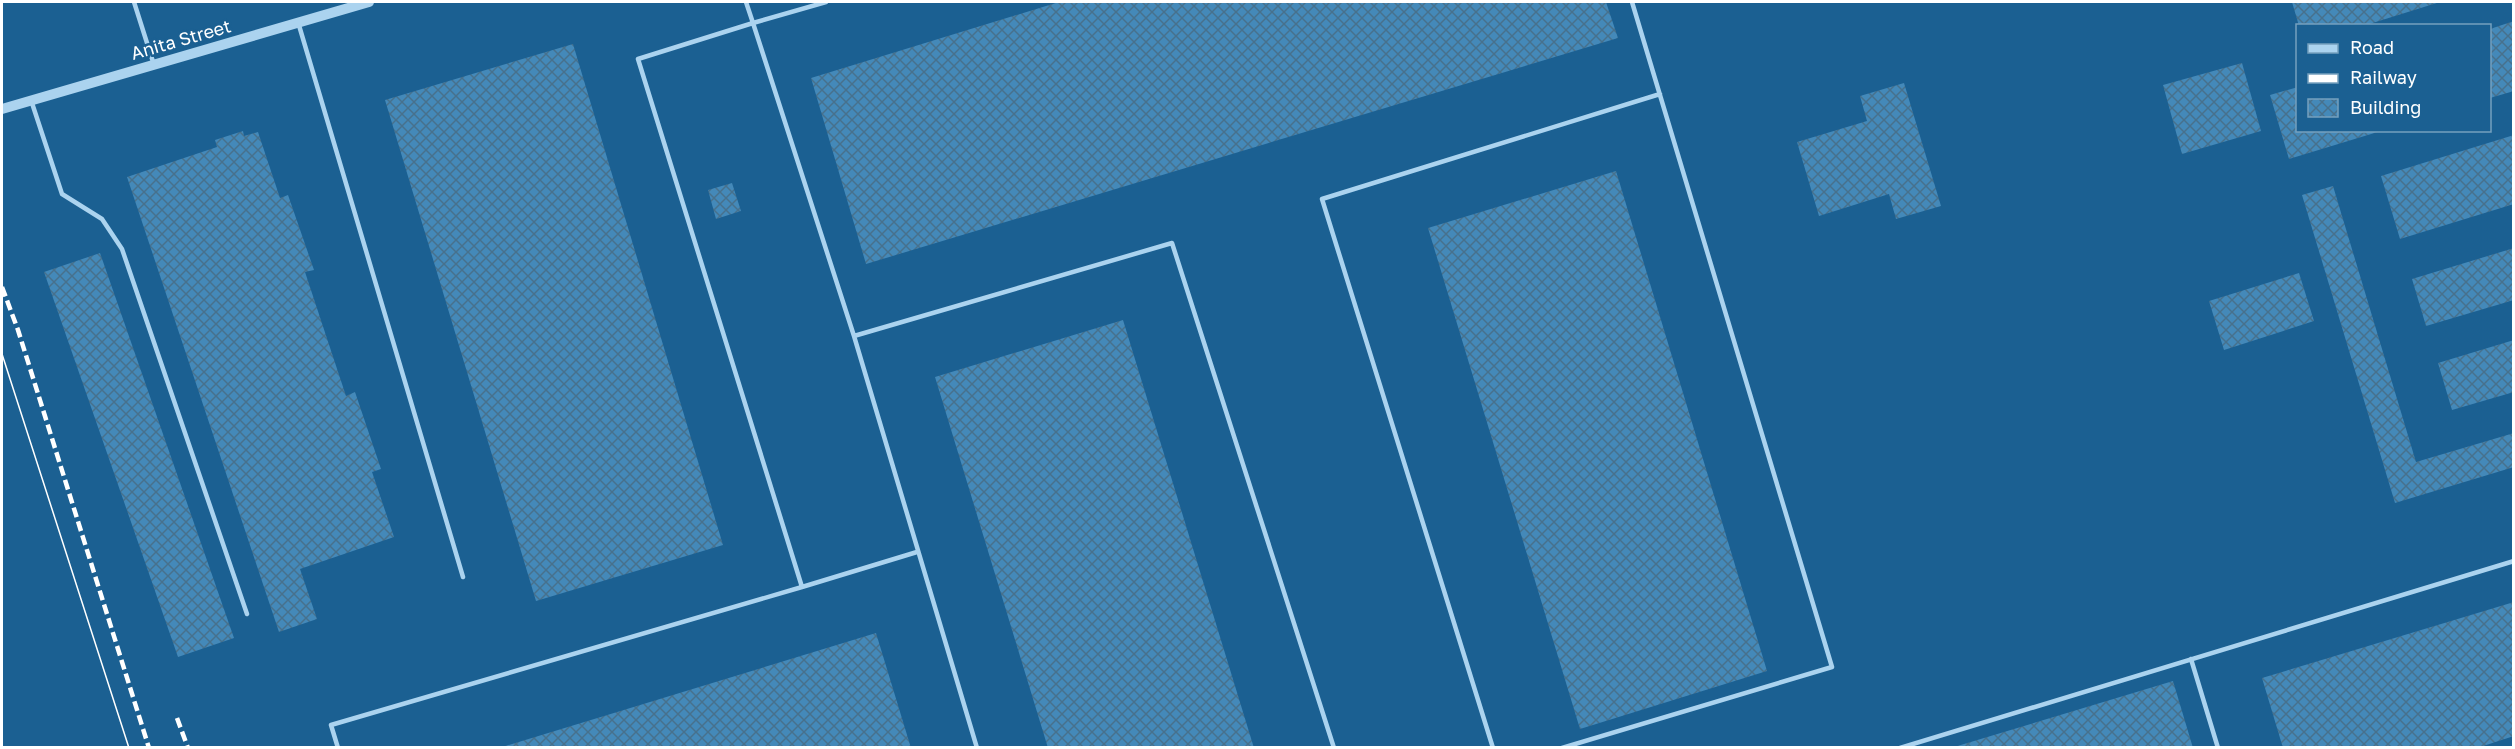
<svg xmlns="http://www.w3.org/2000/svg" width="2515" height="749" viewBox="0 0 2515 749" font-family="'Golos Text',sans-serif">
<defs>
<pattern id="building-cross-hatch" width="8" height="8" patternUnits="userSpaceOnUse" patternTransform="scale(1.5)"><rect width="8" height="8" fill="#4489b9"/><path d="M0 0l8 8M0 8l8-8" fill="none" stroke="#47718d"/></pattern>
</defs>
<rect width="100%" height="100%" fill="#1b6092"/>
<path fill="url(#building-cross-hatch)" d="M1059 2H1606L1618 38 866 264 811 78Z
M2292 2H2440L2363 26H2299Z
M2514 21V91L2490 98V29Z
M573 44 723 545 536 601 385 100Z
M2242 63 2261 131 2182 154 2163 85Z
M1904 83 1941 206 1896 219 1889 194 1819 216 1797 142 1867 121 1860 96Z
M2298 87V130L2381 131 2289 159 2270 95Z
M243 131 244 136 258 132 280 198 288 195 314 270 305 272 346 396 355 392 381 469 372 472 394 537 300 569 317 619 279 632 127 177 217 147 215 140Z
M2514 135V204L2400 239 2381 176Z
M1616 171 1767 671 1580 729 1428 228Z
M732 183 741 211 716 219 708 190Z
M2333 186 2416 462 2514 433V467L2395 503 2302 195Z
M2514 248V300L2426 326 2412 279Z
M100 253 234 638 178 657 44 272Z
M2299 273 2314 321 2224 350 2209 301Z
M1123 320 1254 748H1048L935 377Z
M2514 340V392L2452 410 2438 363Z
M2514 602V736L2477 748H2283L2262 678Z
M876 633 911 748H503L502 747Z
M2173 681 2193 748H1954V747Z"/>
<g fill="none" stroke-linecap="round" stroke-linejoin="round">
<path stroke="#abd3ef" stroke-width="4.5" d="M134 2 154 65
M746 2 753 23 826 2
M298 22 463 577
M31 100 62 194 102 219 122 249 247 614
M854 336 1172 243 1334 748
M917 552 802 587 638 59 753 23 854 336 977 748
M2191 659 2218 748
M338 748 331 725 802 587
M1493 748 1322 199 1660 94
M1562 748 1832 667 1632 2
M1900 748 2514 561"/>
<path stroke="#abd3ef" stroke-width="10" d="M2 109 369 2"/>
<path stroke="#fff" stroke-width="1.5" d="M2 354 129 748"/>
<path stroke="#fff" stroke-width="4.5" stroke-dasharray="10 4.5" stroke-linecap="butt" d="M2 287 18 330 149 748
M177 718 188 748"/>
</g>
<g text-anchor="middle" stroke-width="5" stroke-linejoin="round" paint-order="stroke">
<g font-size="18" fill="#fff" stroke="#1b6092">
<text transform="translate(181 40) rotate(-16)" y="6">Anita Street</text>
</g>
</g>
<rect width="2515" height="749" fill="none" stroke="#ffffff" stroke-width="6"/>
<rect x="2296" y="24" width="195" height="108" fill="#1b6092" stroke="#76a0be" stroke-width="1.5"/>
<rect x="2308" y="44" width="30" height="9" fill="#abd3ef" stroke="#76a0be" stroke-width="1.5"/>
<text x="2350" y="54" font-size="18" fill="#ffffff">Road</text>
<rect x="2308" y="74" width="30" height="9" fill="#ffffff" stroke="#76a0be" stroke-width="1.5"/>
<text x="2350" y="84" font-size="18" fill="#ffffff">Railway</text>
<rect x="2308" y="99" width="30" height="18" fill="url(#building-cross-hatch)" stroke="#76a0be" stroke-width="1.5"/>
<text x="2350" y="114" font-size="18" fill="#ffffff">Building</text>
</svg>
